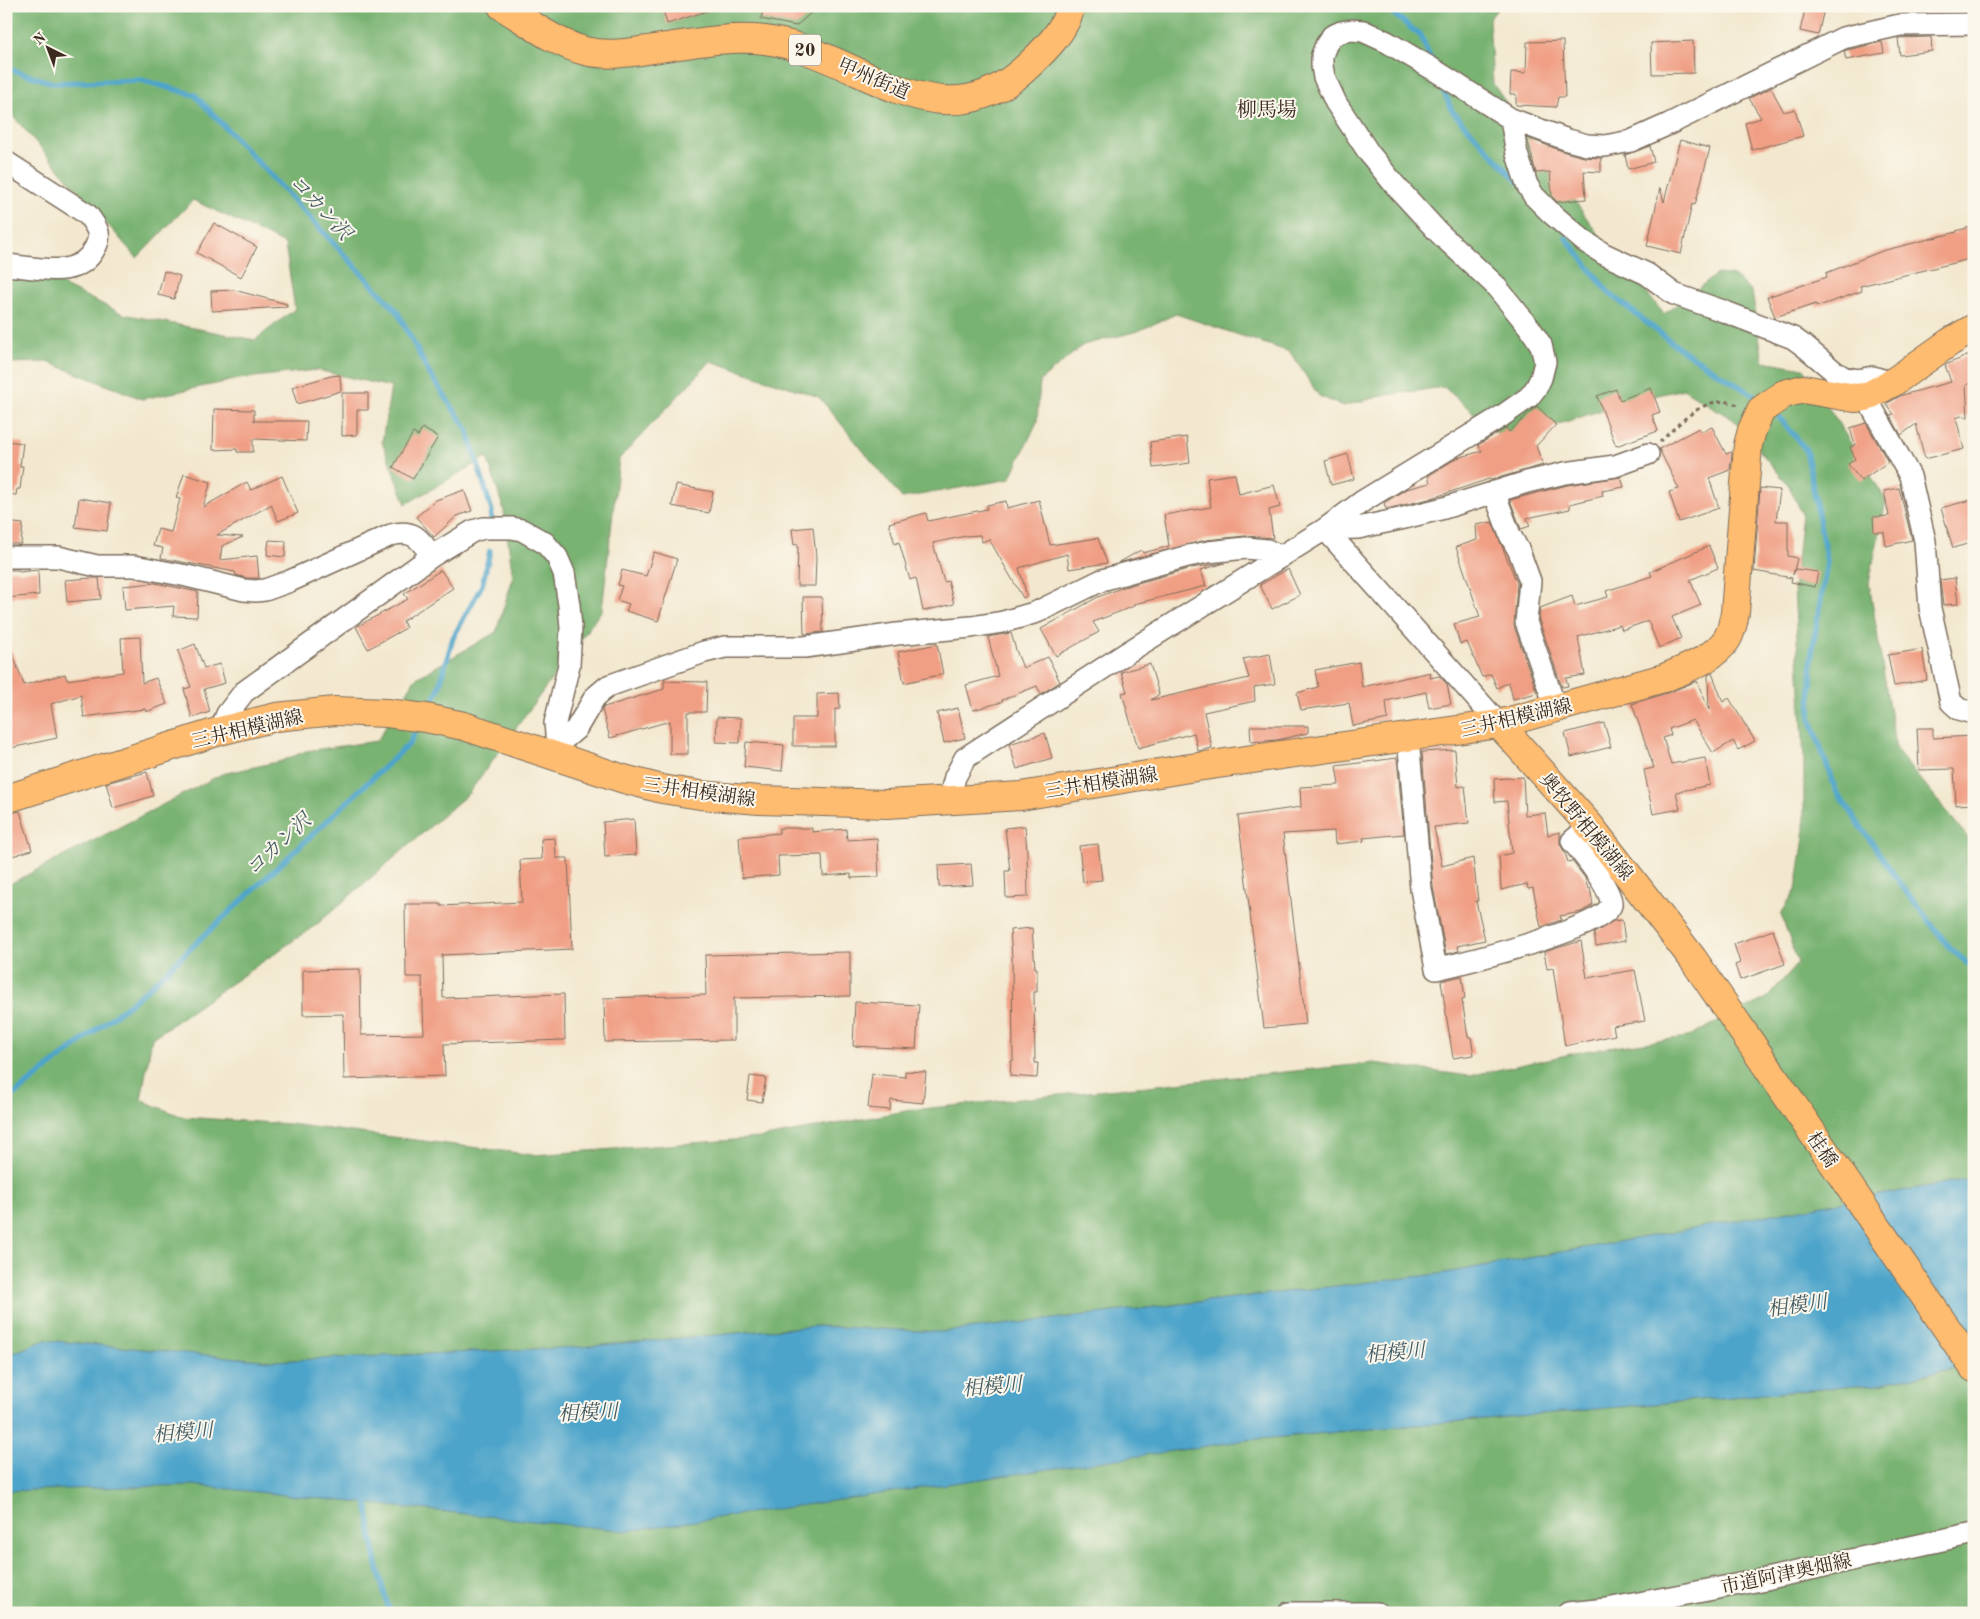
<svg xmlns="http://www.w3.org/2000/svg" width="1980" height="1619" viewBox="0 0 1980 1619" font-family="'Old Standard TT','Noto Serif JP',serif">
<rect width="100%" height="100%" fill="#fbf7ec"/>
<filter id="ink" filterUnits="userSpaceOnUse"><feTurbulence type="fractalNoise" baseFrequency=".02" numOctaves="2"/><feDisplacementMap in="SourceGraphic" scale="10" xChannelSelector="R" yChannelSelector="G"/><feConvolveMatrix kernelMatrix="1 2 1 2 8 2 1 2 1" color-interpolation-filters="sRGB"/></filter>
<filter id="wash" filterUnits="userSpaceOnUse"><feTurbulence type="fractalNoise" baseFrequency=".0096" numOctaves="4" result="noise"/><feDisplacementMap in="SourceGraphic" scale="20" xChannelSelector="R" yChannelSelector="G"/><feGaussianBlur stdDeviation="1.12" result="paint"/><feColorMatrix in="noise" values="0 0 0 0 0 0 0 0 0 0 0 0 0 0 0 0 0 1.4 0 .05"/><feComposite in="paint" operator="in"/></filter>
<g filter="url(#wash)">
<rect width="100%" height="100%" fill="#f3e8cf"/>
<path fill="#79b372" stroke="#5a6e48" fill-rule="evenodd" d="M6 6H1500L1489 19 1493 84 1595 230 1664 314 1717 274 1734 276 1752 292 1763 361 1804 368 1886 500 1869 583 1896 750 1974 845V1178L1439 1274 941 1332 816 1326 580 1347 272 1361 45 1340 6 1356V886L222 774 282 761 306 751 377 741 415 679 496 632 513 578 504 511 487 457 406 504 382 442 391 387 317 370 245 378 142 399 48 362 6 363V258L123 314 255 340 295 309 285 244 193 200 137 258 6 108ZM1176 314 1290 352 1319 396 1343 406 1386 395 1444 387 1506 441 1621 404 1683 389 1734 420 1789 486 1802 513 1794 589 1804 759V837L1796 890 1781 914 1798 963 1767 998 1687 1037 1585 1051 1469 1076 1374 1063 911 1110 760 1138 534 1155 289 1124 183 1117 141 1100 152 1038 316 925 468 794 602 610 619 459 711 361 819 397 902 498 1010 479 1037 422 1040 381 1083 345 1138 331Z
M1974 1364V1613H6V1491L1248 1440 1878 1384Z"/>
<path fill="#4ea4ca" stroke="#446774" d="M1974 1178V1364L1878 1384 1248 1440 627 1531 191 1485 6 1491V1356L45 1340 272 1361 580 1347 816 1326 941 1332 1439 1274Z"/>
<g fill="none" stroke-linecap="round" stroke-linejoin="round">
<path stroke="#4ea4ca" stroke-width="5.5" d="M1384 6 1421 36 1431 60
M6 68 53 83 141 80 195 95 397 311 429 373 467 429 492 511 491 521
M1440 82 1452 111 1518 182
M1566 238 1608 292 1679 348 1761 400
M1779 417 1806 450 1827 562 1812 652 1810 718 1836 791 1902 886 1949 947 1974 969
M427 711 438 691 453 638 482 585 490 551
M6 1101 144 992 409 744 419 725
M367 1497C370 1537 378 1575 390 1613"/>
</g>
<g id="blocks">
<path fill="#f09f84" d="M662 6H713V9L667 24Z
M764 6H819L796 26 761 19Z
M1806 6 1824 9 1818 35 1800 31Z
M1931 37 1932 51 1900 55 1898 38Z
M1563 41 1565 97H1558L1556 107 1516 105V94H1510L1511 72 1526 73 1527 42Z
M1693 41 1694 73 1652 74 1651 43Z
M1882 42 1884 53 1846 60 1844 51 1847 50Z
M1771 88 1784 112 1795 109 1803 136 1752 150 1745 123 1761 118 1749 98Z
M1527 138 1565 152 1584 157 1601 158V172L1584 171 1586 199 1557 202 1552 197 1550 172 1536 173Z
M1680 140 1710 148 1695 205 1692 204 1681 254 1647 246 1660 188 1664 202Z
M1650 146 1654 162 1628 169 1625 155Z
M214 223 257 247 241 277 197 253Z
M1974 226V258L1860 286 1862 291 1816 307V304L1775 317 1767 297 1827 277 1826 273 1882 251 1957 232 1956 231Z
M164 271 180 276 174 299 158 295Z
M234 290 287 304V307L212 311 211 291Z
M1974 353V382L1966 385 1968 417H1965L1964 415 1956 418 1964 449 1925 459 1916 424 1901 435 1890 415 1894 414 1886 404 1902 395 1951 382 1945 365Z
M340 375 341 391 297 404 292 387 331 376Z
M1651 388 1660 412 1652 415 1658 431 1616 446 1597 396 1616 389 1620 400Z
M342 393H368V410H357V435L342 436Z
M1537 406 1556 425 1536 446 1543 465 1491 480 1489 479 1429 499 1386 509 1384 503 1406 489 1430 483 1428 476 1457 458 1482 451 1478 445 1506 428 1509 432Z
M214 409 254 410V421H307L306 441 253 439V452H237V449L213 450Z
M1866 423 1888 462 1861 481 1848 464 1855 459 1850 447 1855 445 1850 428Z
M1712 427 1726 454 1731 452 1732 454 1730 470 1709 478 1719 508 1679 522 1669 492 1679 489 1659 449 1699 428 1701 432Z
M422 428 438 437 413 479 393 467 413 433 418 436Z
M1187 437 1190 463 1153 468 1150 442Z
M6 441 23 443 20 466H23L20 489H17L16 495 6 494Z
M1348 454 1354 479 1331 485 1325 461Z
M184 474 211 482 203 507 247 482 251 490 282 476 298 513 278 521 272 507V504L217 535 243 537 222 546 220 560 257 556 259 578H246L236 575 235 572 161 558 163 548 153 546 158 529 171 532 180 499 176 498Z
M1235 474 1239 494 1274 485 1280 507 1269 510 1273 538 1245 536 1206 540 1118 563 1141 550 1143 553 1169 546 1164 515 1211 507 1207 478Z
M1621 477 1624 487 1602 491 1603 496 1570 504V509L1527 518 1530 526 1521 529 1510 500 1567 485Z
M676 485 713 492 709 513 672 506Z
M1760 488 1780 490 1776 521H1788V556L1797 558 1793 575 1795 569 1818 572 1815 587 1791 582 1792 578 1754 571Z
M1899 488 1912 540 1886 546 1884 532H1874L1873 517 1889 516 1884 491Z
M464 490 472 511 457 516 434 537 416 517 436 500Z
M79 498 111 503 107 531 75 527Z
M1974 499V542L1953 548 1941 508Z
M1039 500 1050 545 1098 538 1107 563 1069 569 1067 554 1019 568 1027 596 1023 598 989 539 982 542 980 535 966 536 933 543 944 582 948 581 954 604 923 611 916 578 910 580 899 542 895 544 889 523 926 513 928 521 987 509V505L1006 501 1007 508Z
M6 522 23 524 21 544H6Z
M1492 522 1517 583 1514 626 1537 693 1513 699 1509 682 1497 688 1491 674 1482 677 1467 642 1460 644 1454 624 1480 617 1456 547 1477 540 1476 525Z
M813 527 816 557 815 586H797L798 544 794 545 792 529Z
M269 540 286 541 285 557 267 555Z
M1709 546 1718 568 1690 580 1701 605 1672 617 1681 638 1659 648 1648 621 1622 630 1620 625 1578 637 1585 675 1566 678 1568 686 1562 687 1539 620 1540 608 1572 596 1575 606 1608 597 1606 591 1652 576 1650 572Z
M654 552 677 559 658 621 626 611 629 604 617 600 622 586 618 585 622 570 646 576Z
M1225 563 1201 570 1206 586 1134 604V606L1093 622 1099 632 1056 656 1041 629 1098 597 1124 587 1191 568Z
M1288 569 1300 595 1272 609 1260 585Z
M6 570H19V572L38 570 39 595 6 598Z
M441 570 453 588 403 621 406 628 368 649 356 627 408 599 404 594Z
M92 578H99L101 599 67 602 65 580Z
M1955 578 1958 604 1943 605 1940 580Z
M155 583 198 592 197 617 173 616 174 606 125 610 123 586Z
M803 597H822L823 632 804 634Z
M1011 633 1016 650 1023 668 1048 657 1060 682 1041 694 1037 686 1002 700V702L973 710 966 685 998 676 988 637Z
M140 637 142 683 156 678 167 704 146 712 145 709 84 717 81 695 51 704 57 738 6 749V641H8L24 685 65 674 67 680 123 672 121 638Z
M195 644 204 668 220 664 225 683 204 689 210 712 192 718 184 689 191 687 178 651Z
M937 644 943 674 904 683 898 652Z
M1922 649 1927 680 1894 686 1888 655Z
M1270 654 1275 684 1254 687 1255 701 1204 712 1212 748 1198 751 1194 733 1138 748 1122 693 1127 692 1121 672 1150 664 1159 694 1151 700 1249 678 1243 659Z
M1359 662 1362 687 1431 672 1430 678 1439 676 1447 684 1451 704 1429 708 1426 692 1386 701 1388 719 1353 726 1349 703 1301 710 1297 693 1318 687 1315 670Z
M1712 673 1723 702 1729 698 1755 741 1738 750 1733 741 1713 753 1693 720 1669 729 1671 735 1663 738 1671 764 1705 758 1710 785 1676 792 1680 809 1653 814 1644 770 1654 768 1632 704 1670 692 1697 681 1709 710 1708 675Z
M664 681 707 682 706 712H688V754H670V721L610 738 602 710 604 707 664 689Z
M839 693 840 709H835V746H793V718H817V694Z
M958 708 965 738 944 743 937 713Z
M717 717 741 718 740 743 716 742Z
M1604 723 1611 747 1571 757 1565 733Z
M1250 726H1308V733L1277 740 1251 742Z
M1917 728H1933V738L1974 736V804L1956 805 1954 769 1919 770Z
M1045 733 1052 758 1017 769 1009 744Z
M746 742 784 745 782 771 744 767Z
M1455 750 1458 787 1465 786 1469 823 1434 827 1442 866 1473 858 1478 901H1476L1485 940 1457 946 1459 951 1446 954 1433 887 1422 752Z
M1397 758 1404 834 1363 838 1364 841 1335 844 1334 831 1283 834 1306 1024 1264 1028 1238 816 1301 807 1300 787 1339 785 1336 766Z
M147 772 153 796 113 808 106 783Z
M1523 777 1525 815 1545 813 1548 835 1560 832V844L1565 853 1568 862 1572 861 1585 878 1588 889 1590 888 1593 905 1581 912 1560 916 1561 920 1541 927 1533 888 1528 889 1527 884 1501 890 1499 856 1512 853 1507 801 1495 802 1494 779Z
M20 811 32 850 6 858V814Z
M634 819 636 855 605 857 603 822Z
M1025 826 1027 851 1028 897 1006 898 1005 871H1010L1005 828Z
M779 828H812V832L846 829 847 840 877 838 879 877 851 878V874L823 876 822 855 778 856 779 875 742 878 739 837 779 833Z
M555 838 556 858H568L572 949 442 955 443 998 564 994 565 1040 444 1044 445 1076 344 1079 343 1014 303 1015V970L360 969 361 1035 424 1034 422 977H406L405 904H441V906L522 902 520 860 542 859 541 839Z
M1098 844 1102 880 1083 882 1079 846Z
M971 864 973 885 939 887 938 866Z
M1622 920 1625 941 1596 946 1594 933 1613 921Z
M1032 928 1035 968H1037V992H1034L1035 1063H1038L1037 1078 1010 1076 1011 1061H1013L1012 957 1010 930Z
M1773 930 1785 964 1740 980 1735 965 1740 963 1734 944Z
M1581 941 1587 978 1635 970 1645 1021 1613 1026 1615 1035 1565 1046 1553 968 1547 969 1544 952Z
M850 952V996L734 998V1040L605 1042 604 998 706 995 705 955Z
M1462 976 1465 999 1462 1000 1468 1037H1471L1474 1055 1453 1058 1441 981Z
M855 1002 919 1005 916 1049 853 1046Z
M905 1071 926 1072 923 1103 891 1100 890 1110 868 1108 872 1074 905 1077Z
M750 1076 766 1078 762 1102 747 1100Z"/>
</g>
</g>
<g filter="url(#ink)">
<use href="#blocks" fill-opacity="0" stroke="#7b6c5c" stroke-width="1"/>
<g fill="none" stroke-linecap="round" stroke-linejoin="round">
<g stroke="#7b6c5c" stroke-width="24">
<path id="minor" d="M1511 119 1517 154 1527 185 1534 196 1551 213 1584 241 1604 254 1647 274 1674 294 1723 311 1793 338 1804 346 1835 372 1843 377 1858 380 1873 377 1892 383
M6 162 87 214C96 226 103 234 95 248 78 281 37 267 6 265
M1866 397 1910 476 1925 541 1930 608 1951 702 1959 709 1974 713
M1494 492 1510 535 1519 551 1530 581 1526 622 1556 709
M1325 529 1358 528 1400 519 1444 508 1527 482 1565 473 1615 466 1648 454
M1325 529 1499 724
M6 557H58L97 566H134L187 576 244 590 255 591 265 590 290 581 391 535C413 529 419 538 432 556
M220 731 227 714 244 692 432 556 473 531 484 528H512L522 530 545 543 557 557 564 573 569 605 571 628 569 665 555 723 557 745 554 755
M1408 737 1421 889 1436 969C1462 963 1606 928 1611 905 1614 892 1581 852 1572 841L1590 826
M557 745 576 729 595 697 608 686 704 652 725 647H805L897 634 971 627 1003 622 1037 612 1102 580 1188 556 1208 552 1246 548 1267 550 1281 557
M949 800 955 777 965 758 1125 654 1325 529 1363 501 1502 416 1529 397 1536 388 1541 378 1545 362 1541 345 1530 328 1494 284 1439 233 1394 184 1369 153 1336 103 1324 77 1322 66V55L1326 45 1332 36 1341 32 1352 30 1363 31 1387 42 1436 71 1511 119 1568 140 1587 145 1605 146 1631 141 1669 124 1843 38 1900 25 1974 24
M1289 1613H1377
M1568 1613 1607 1609 1761 1580 1974 1533"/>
</g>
<g stroke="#7b6c5c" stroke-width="30">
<path id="major" d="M1499 724 1590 826 1693 959 1974 1368
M6 799 220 731 276 717 335 711 387 713 426 718 464 726 624 779 662 789 700 795 759 800 887 804 1021 796 1183 769 1499 724 1664 678C1685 669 1714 659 1727 639 1732 631 1733 622 1735 613L1748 445 1752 430 1761 410 1784 394 1803 389 1855 398 1866 397 1892 383 1950 342 1974 328"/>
</g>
<g stroke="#7b6c5c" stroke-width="30">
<path id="highway" d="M502 6C528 22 555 43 585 51 610 57 634 52 660 48 694 43 729 36 765 40 861 52 939 153 1030 64 1047 48 1065 30 1071 6"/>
</g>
<path stroke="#7b6c5c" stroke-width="3" stroke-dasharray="4 4" stroke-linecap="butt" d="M1660 442C1680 423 1709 389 1740 406"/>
<use href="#minor" stroke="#fff" stroke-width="21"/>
<use href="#major" stroke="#febc70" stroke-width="28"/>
<use href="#highway" stroke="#febc70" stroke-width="28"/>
</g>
</g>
<g text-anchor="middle" stroke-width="4" stroke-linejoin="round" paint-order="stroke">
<rect fill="#fbf7ec" stroke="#75685c" stroke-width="1" x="789" y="34.5" width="32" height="31" rx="4"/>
<g font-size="18" font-weight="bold" fill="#3b2a1e">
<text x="805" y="56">20</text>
</g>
<g font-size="19" fill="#3b2a1e" stroke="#fbf7ec">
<text transform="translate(874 78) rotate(23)" y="7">甲州街道</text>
<text transform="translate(1516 717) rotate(-13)" y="7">三井相模湖線</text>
<text transform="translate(247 728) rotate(-13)" y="7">三井相模湖線</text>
<text transform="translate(1101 782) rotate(-9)" y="7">三井相模湖線</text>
<text transform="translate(699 791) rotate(8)" y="7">三井相模湖線</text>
<text transform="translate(1587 826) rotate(50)" y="7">奥牧野相模湖線</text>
<text transform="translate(1823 1149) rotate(56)" y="7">桂橋</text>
<text transform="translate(1786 1573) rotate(-12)" y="7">市道阿津奥畑線</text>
</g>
<g font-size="20" fill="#3b2a1e" stroke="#fbf7ec">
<text x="1267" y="116">柳馬場</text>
</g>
<g font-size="20" font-style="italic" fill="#435b63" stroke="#fbf7ec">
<text transform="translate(321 207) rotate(47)" y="7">コカン沢</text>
<text transform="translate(278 844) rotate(-43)" y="7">コカン沢</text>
<text transform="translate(1797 1305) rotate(-8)" y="7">相模川</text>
<text transform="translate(1395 1352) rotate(-5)" y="7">相模川</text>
<text transform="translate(992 1386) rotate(-5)" y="7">相模川</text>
<text transform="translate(588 1412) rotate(-3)" y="7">相模川</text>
<text transform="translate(183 1432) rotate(-5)" y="7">相模川</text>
</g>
</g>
<rect width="1980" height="1619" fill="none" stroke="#fbf7ec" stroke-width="25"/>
<g transform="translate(48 48) rotate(318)" stroke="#fbf7ec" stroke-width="4" paint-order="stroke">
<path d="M0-4L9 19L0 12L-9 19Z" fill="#3b2a1e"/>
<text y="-8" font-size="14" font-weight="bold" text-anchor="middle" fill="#3b2a1e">N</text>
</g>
</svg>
